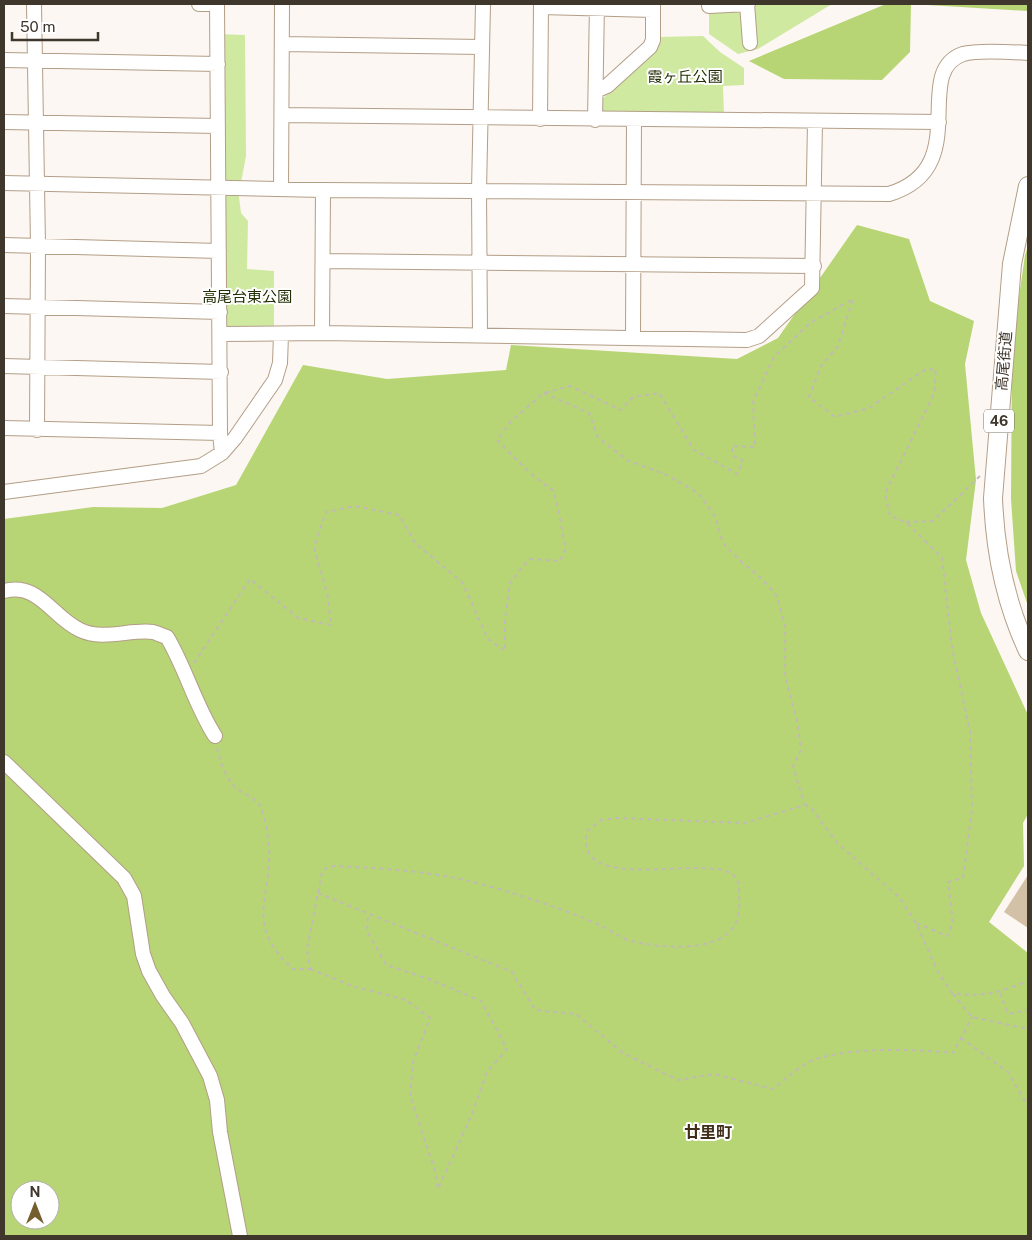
<svg xmlns="http://www.w3.org/2000/svg" width="1032" height="1240" viewBox="0 0 1032 1240" font-family="'Public Sans','Noto Sans JP',sans-serif">
<rect width="100%" height="100%" fill="#fcf7f2"/>
<path fill="#d0e9a0" d="M709 4H832L758 49 738 54 709 34Z
M217 34 245 35 246 156 240 188 238 189 241 213 248 221 247 269 274 271V335L220 334Z
M703 36 720 52 744 68V85L723 86 724 116 605 115 600 108 601 100 658 49V37Z"/>
<path fill="#b7d574" fill-rule="evenodd" d="M886 4H1028V11L911 4 910 52 882 80 784 79 749 61Z
M857 225 909 239 930 301 974 321 965 364 976 480 966 560 981 613 1028 715V814L1023 823 1024 866 989 922 1028 953V1236H4V519L93 507 162 508 236 485 303 365 387 379 506 370 511 345 737 359 778 338ZM20 1190H50V1220H20Z
M1028 246V606L1016 571 1011 499 1012 347 1025 255Z"/>
<path fill="#d3c1a7" d="M1028 875V928L1004 912Z"/>
<g fill="none" stroke-linecap="round" stroke-linejoin="round">
<g stroke="#b39e87" stroke-width="16">
<path id="minor" d="M34 4 38 245 37 430
M199 4H217
M217 4 220 433 222 453
M747 4 750 43
M709 6 748 4
M541 7 653 10
M282 44 482 47
M4 60 218 64
M596 91 607 86 650 47 653 40V4
M282 115 939 122
M540 119 541 4
M595 120 597 4
M4 122 218 126
M4 183 323 190 889 194C975 168 910 72 963 54 977 50 1012 52 1028 53
M281 189 282 4
M4 245 219 251
M323 261 814 266
M4 306 220 312
M322 333 323 190
M220 334 322 333 747 340 759 336 812 288 815 122
M480 335 479 190 483 4
M633 337 634 119
M4 366 221 372
M4 428 220 433
M4 492 201 466 222 453 235 438 275 380 280 363 281 335
M4 591C39 582 52 617 80 630 103 641 130 629 153 632 157 633 163 636 167 637 186 669 195 705 215 736
M4 762 124 878 134 896 143 954 149 971 163 996 182 1023 210 1076 217 1100 220 1132 240 1236"/>
</g>
<g stroke="#b39e87" stroke-width="20">
<path id="major" d="M1028 186 1012 264 993 498C995 552 1005 602 1028 651"/>
</g>
<path stroke="#c1bbb4" stroke-width="2" stroke-dasharray="4 4" stroke-linecap="butt" d="M544 393 589 413 598 438 629 461 667 475 698 493 715 516 723 543 738 559 761 578 777 596 785 626V677L797 721 801 749 793 766 804 804
M906 522 933 521 980 476
M194 663 250 579 298 618 331 625 328 597 314 547 326 512 355 506 399 515 415 543 462 582 488 639 505 651V619L510 583 529 559 560 561 566 548 554 491 531 474 497 440 511 421 544 393 570 386 621 410 633 397 659 393 694 450 737 474 743 461 732 455V446L755 447 753 402 774 357 810 323 853 299 838 346 821 366 809 397 835 417 869 408 926 369 936 370 934 394 885 493 890 516 906 522 942 558 952 648 970 732 972 810 963 878 948 882 953 924 947 936 916 923
M217 748C221 764 226 781 240 791 245 794 255 799 259 804 263 812 267 829 268 838 276 893 240 922 293 969H310L307 949 322 872 328 867 334 866C377 868 428 871 469 881 501 889 532 899 563 910 576 915 589 920 601 926 610 930 619 937 628 940 655 948 723 955 736 922 739 915 740 904 739 896 739 891 740 883 736 878 718 849 571 900 587 831L601 820 616 818 745 823 805 805 811 808 838 844 900 898 916 923 937 970 952 993C982 998 1000 992 1028 981
M318 893 512 972 535 1010 576 1014 623 1053 678 1080 714 1074 773 1089C784 1080 795 1070 807 1063 839 1046 917 1049 953 1053L972 1017
M310 969 355 987 406 1000 430 1018 413 1062 410 1096 435 1171 438 1189 472 1114 487 1072 507 1049 481 1001 429 979 386 965 367 931 368 914
M1000 993 1008 1014 1028 1010
M953 994 972 1017 1028 1029
M961 1038 1008 1072 1028 1107"/>
<use href="#minor" stroke="#fff" stroke-width="14"/>
<use href="#major" stroke="#fff" stroke-width="18"/>
</g>
<g text-anchor="middle" stroke-width="4" stroke-linejoin="round" paint-order="stroke">
<rect fill="#fff" stroke="#79726b" stroke-width="1" x="984" y="409.5" width="30" height="23" rx="4"/>
<g font-size="14" font-weight="bold" fill="#3f362c">
<text x="999" y="426">46</text>
</g>
<g font-size="15" fill="#232e05" stroke="#fff">
<text x="685" y="82">霞ヶ丘公園</text>
<text x="247" y="302">高尾台東公園</text>
</g>
<g font-size="15" fill="#3f362c" stroke="#fff">
<text transform="translate(1004 361) rotate(-85)" y="5">高尾街道</text>
</g>
<g font-size="16" font-weight="bold" fill="#3f2e1a" stroke="#fff">
<text x="708" y="1138">廿里町</text>
</g>
</g>
<rect width="1032" height="1240" fill="none" stroke="#3f362c" stroke-width="10"/>
<g transform="translate(35 1205)"><circle r="24" fill="#ffffff" stroke="#b2afab"/>
<path d="M0-4L9 19L0 12L-9 19Z" fill="#745e2d"/>
<text y="-8" font-size="14" font-weight="bold" text-anchor="middle" fill="#3f362c">N</text>
</g>
<path d="M12 32v8h86v-8" fill="none" stroke="#3f362c" stroke-width="2.5"/>
<text x="20" y="32" font-size="15" fill="#3f362c" stroke="#ffffff" stroke-width="4" paint-order="stroke">50 m</text>
</svg>
